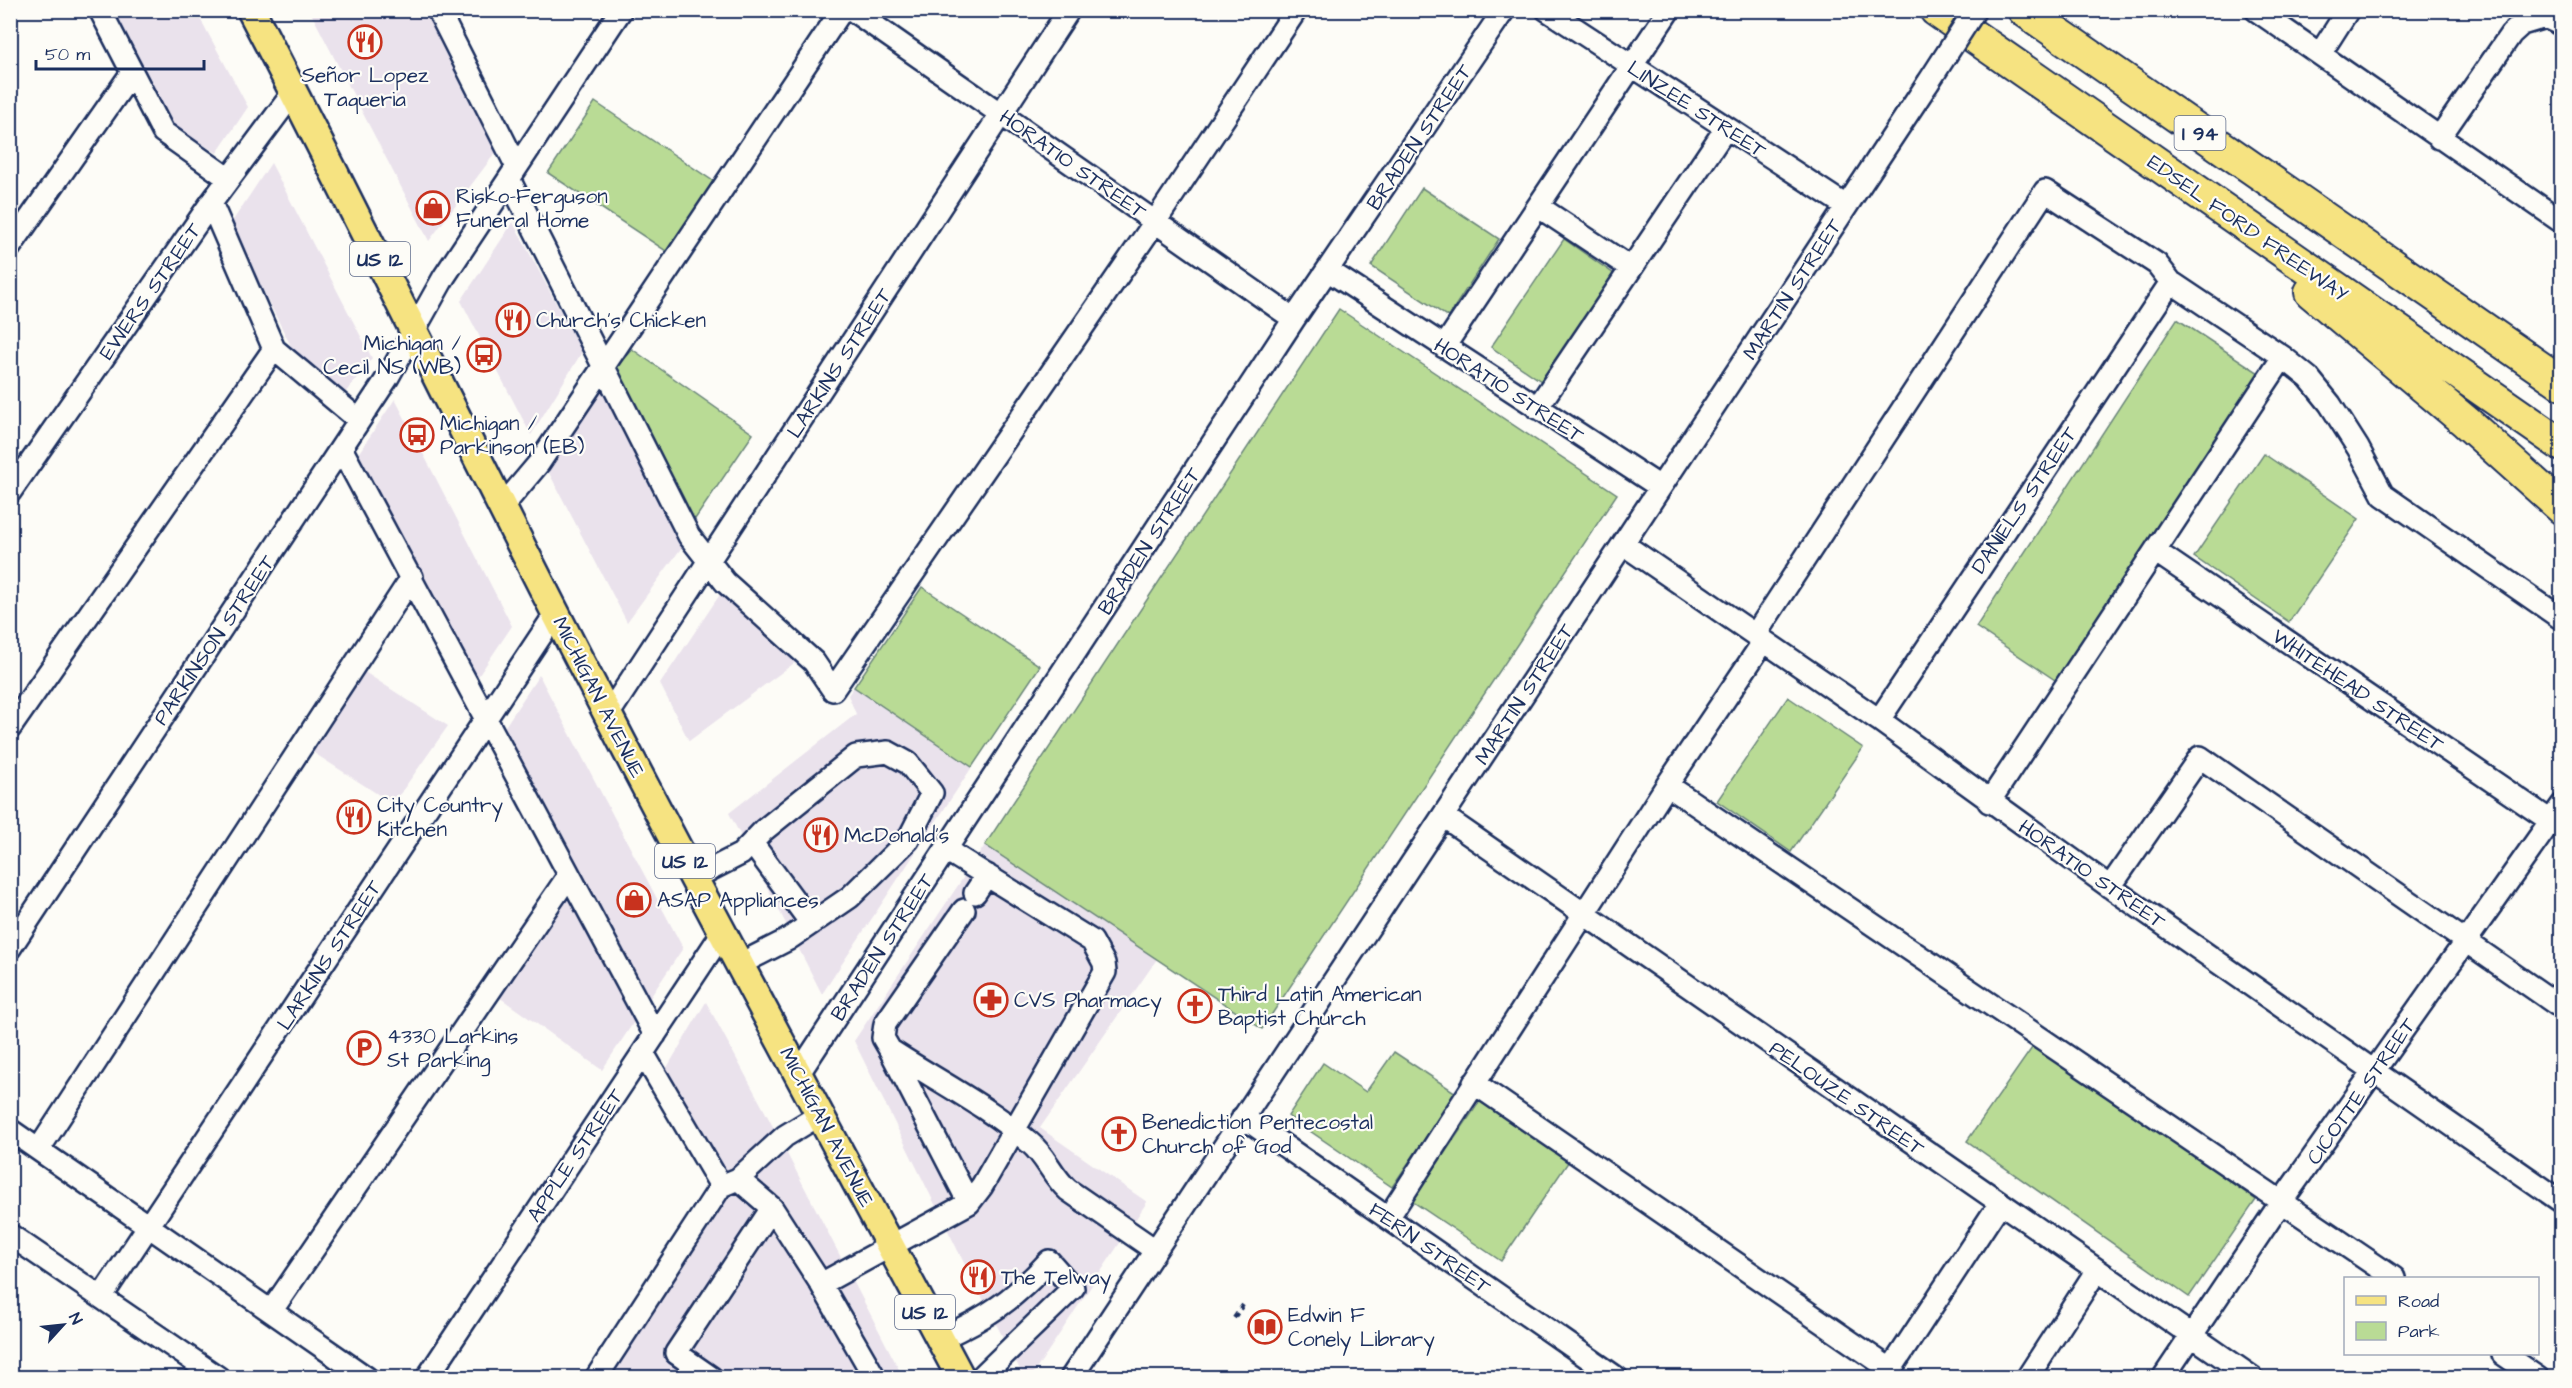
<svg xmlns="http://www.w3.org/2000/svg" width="2572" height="1388" viewBox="0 0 2572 1388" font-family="'Architects Daughter',sans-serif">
<rect width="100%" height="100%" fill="#fdfcf7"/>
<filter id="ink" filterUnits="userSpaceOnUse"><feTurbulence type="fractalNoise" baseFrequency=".0167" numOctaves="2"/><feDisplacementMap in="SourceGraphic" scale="12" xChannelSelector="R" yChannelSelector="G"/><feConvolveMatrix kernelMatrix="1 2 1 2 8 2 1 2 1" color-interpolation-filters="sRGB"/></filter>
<g filter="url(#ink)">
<path fill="#eae2ec" d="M111 11H196L248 107 217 153 172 125Z
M310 11H430L499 148 429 241Z
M271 163 372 358 345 393 297 358 230 225Z
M513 222 582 352 531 435 461 301Z
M602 386 685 543 627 622 548 471Z
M395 399 512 626 475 681 356 457Z
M723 590 797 661 689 741 660 684Z
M363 671 448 726 393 804 311 751Z
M539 675 683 948 602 1070 499 997 582 878 504 728Z
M854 687 972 767 822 994 729 813 856 714 848 695Z
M985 845 1157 959 1040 1128 1147 1202 1031 1377 1023 1375 967 1269 854 1041Z
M706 1002 769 1119 903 1377 603 1378 729 1182 665 1071Z"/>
<path fill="#b9db95" stroke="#6a857a" stroke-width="1.5" d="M595 102 719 185 672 255 548 173Z
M1422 188 1499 239 1448 317 1371 266Z
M1564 239 1614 274 1541 381 1491 347Z
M1339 309 1617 494 1262 1029 985 845Z
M2177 319 2259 373 2058 682 1976 627Z
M632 349 753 434 693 522 616 368Z
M2264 454 2359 519 2289 622 2194 557Z
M922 587 1040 666 972 767 854 687Z
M1788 697 1863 748 1791 852 1717 801Z
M2034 1045 2256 1200 2189 1297 1967 1141Z
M1394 1052 1456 1093 1392 1187 1288 1116 1323 1063 1366 1092Z
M1482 1098 1571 1158 1501 1261 1412 1201Z"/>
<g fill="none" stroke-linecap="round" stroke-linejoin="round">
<g stroke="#1b2f5e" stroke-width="26">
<path id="minor" d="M100 10 163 132 229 179
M438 10 517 167
M852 10 1294 319
M1547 10 1846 206
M2256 10 2562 222
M2320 54 2348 10
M2439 138 2511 34 2522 24 2545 17 2562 25
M509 179 689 536 725 582 814 662 833 690 1155 222 1296 10
M211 203 274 349 359 420
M1539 207 1631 268
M10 247 131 74
M1329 271 1660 487
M1444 347 1669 10
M1537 408 1726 128
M341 448 655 1035
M10 492 211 203 293 93
M502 507 539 463 842 10
M1623 544 1879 720 2110 887 2562 1202
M2155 551 2561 828
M1755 635 2045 191 2157 264 2171 282 2283 357 2309 378 2330 404 2358 448 2383 495 2562 619
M608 715 1069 10
M1879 720 2171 282
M10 728 274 349
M1667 785 2394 1278
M1989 802 2283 357
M1443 816 2253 1378
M752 843 811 923
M694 878 741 854 764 830 856 756 888 752 908 763 932 793 908 840 850 897 787 940 740 964
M2110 887 2200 757 2562 1008
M975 893 987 875
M10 948 388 377 444 277 621 10
M890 1050 883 1038 885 1024 964 910
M643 1053 721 1186
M799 1073 1294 319 1504 10
M1474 1083 1890 1369
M1243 1117 1617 1378
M10 1130 367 1378
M39 1149 412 577
M738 1179 772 1208 821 1284 875 1378
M969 1203 890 1050C936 1080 989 1107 1030 1143 1046 1156 1052 1176 1068 1190L1155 1250
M1388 1218 1667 785 1764 641
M10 1235 219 1378
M821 1284 969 1203 982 1186 1105 972 1104 963 1092 941 946 850
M102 1296 556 613
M272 1310 569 875
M940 1339C988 1317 1013 1300 1049 1261L1073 1288 980 1378
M2503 1354 2538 1378
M427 1378 723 932
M596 1378 721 1186 738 1179 785 1136 821 1114
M712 1378 676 1353 772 1208
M1071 1378 1928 83
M1885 1378 2000 1203
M2027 1378 2097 1270
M2163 1378 2282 1201 2562 805"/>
</g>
<g stroke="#1b2f5e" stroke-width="32">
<path id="major" d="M251 10C373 244 486 481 608 715 723 937 843 1157 961 1378"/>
</g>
<g stroke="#1b2f5e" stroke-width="36">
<path id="highway" d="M1936 10 2562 445
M2024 10 2562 383
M2311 292 2466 422 2562 508"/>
</g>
<path stroke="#1b2f5e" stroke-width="4" stroke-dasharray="6 4.5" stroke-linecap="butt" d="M1234 1318 1243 1305"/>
<use href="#minor" stroke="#fdfcf7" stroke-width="21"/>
<use href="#major" stroke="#f6e381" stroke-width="27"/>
<use href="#highway" stroke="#f6e381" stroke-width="32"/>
<g stroke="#1b2f5e" stroke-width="26" stroke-linecap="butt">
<path id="minor-bridge" d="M1928 83 1975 10"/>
</g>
<use href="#minor-bridge" stroke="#fdfcf7" stroke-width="21"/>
</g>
</g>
<defs>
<g id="restaurant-ring" transform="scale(1.725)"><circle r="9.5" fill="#fdfcf7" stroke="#c8321e" stroke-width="1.5"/><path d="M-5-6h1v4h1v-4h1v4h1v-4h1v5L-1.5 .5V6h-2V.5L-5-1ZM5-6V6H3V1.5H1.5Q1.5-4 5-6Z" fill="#c8321e"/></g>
<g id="shop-ring" transform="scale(1.725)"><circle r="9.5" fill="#fdfcf7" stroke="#c8321e" stroke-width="1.5"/><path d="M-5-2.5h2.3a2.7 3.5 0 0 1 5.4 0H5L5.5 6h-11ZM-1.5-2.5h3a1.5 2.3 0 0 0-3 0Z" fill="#c8321e"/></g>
<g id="bus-ring" transform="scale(1.725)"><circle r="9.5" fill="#fdfcf7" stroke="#c8321e" stroke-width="1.5"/><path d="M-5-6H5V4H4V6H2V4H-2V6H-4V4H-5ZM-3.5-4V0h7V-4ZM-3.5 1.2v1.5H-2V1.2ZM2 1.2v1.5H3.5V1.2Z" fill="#c8321e"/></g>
<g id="pharmacy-ring" transform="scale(1.725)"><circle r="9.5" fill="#fdfcf7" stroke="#c8321e" stroke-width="1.5"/><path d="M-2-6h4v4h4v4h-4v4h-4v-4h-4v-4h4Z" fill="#c8321e"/></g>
<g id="church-ring" transform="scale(1.725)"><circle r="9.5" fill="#fdfcf7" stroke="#c8321e" stroke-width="1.5"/><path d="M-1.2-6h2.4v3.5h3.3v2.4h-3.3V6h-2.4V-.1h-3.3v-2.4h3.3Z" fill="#c8321e"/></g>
<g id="parking-ring" transform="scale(1.725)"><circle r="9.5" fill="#fdfcf7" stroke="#c8321e" stroke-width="1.5"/><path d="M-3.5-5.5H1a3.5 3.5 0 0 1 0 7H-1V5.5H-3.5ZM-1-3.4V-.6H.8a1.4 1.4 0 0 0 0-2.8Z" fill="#c8321e"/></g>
<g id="library-ring" transform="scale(1.725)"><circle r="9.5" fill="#fdfcf7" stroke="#c8321e" stroke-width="1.5"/><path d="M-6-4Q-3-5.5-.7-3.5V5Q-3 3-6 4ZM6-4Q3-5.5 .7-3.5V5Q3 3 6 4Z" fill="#c8321e"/></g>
</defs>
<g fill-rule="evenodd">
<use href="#restaurant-ring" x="365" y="42"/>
<use href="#shop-ring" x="433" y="208"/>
<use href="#restaurant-ring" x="513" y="320"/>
<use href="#bus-ring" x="484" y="355"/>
<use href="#bus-ring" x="417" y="435"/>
<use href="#restaurant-ring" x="354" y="817"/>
<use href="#restaurant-ring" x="821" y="835"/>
<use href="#shop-ring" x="634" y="900"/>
<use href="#pharmacy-ring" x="991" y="1000"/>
<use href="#church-ring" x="1195" y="1006"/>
<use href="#parking-ring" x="364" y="1048"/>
<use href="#church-ring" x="1119" y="1134"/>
<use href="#restaurant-ring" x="978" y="1277"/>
<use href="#library-ring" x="1265" y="1327"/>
</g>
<g text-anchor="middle" stroke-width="4.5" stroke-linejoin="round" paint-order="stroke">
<g fill="#fdfcf7" stroke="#5f6c8c" stroke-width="1.5">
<rect x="2174.5" y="116" width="51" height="34" rx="4.5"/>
<rect x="350" y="242" width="60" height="34" rx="4.5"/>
<rect x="655" y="844" width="60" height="34" rx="4.5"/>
<rect x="895" y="1295" width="60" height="34" rx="4.5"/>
</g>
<g font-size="20" font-weight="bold" fill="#1b2f5e">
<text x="2200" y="140">I 94</text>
<text x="380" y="266">US 12</text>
<text x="685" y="868">US 12</text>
<text x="925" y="1319">US 12</text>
</g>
<g font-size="21" fill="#1b2f5e" stroke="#fdfcf7" text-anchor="start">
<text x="365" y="82" text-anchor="middle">Señor Lopez<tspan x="365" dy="24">Taqueria</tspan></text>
<text x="456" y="203">Risko-Ferguson<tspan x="456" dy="24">Funeral Home</tspan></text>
<text x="536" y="327">Church's Chicken</text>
<text x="461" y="350" text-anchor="end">Michigan /<tspan x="461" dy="24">Cecil NS (WB)</tspan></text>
<text x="440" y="430">Michigan /<tspan x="440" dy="24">Parkinson (EB)</tspan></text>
<text x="377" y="812">City Country<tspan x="377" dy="24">Kitchen</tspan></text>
<text x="844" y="842">McDonald's</text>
<text x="657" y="907">ASAP Appliances</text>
<text x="1218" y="1001">Third Latin American<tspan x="1218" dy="24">Baptist Church</tspan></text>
<text x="1014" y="1007">CVS Pharmacy</text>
<text x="387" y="1043">4330 Larkins<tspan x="387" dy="24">St Parking</tspan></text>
<text x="1142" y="1129">Benediction Pentecostal<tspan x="1142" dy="24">Church of God</tspan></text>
<text x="1001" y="1284">The Telway</text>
<text x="1288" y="1322">Edwin F<tspan x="1288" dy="24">Conely Library</tspan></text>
</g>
<g font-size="21" fill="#1b2f5e" stroke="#fdfcf7">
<text transform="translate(1697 109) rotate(33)" y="7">LINZEE STREET</text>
<text transform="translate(1419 137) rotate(-56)" y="7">BRADEN STREET</text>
<text transform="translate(1073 164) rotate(35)" y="7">HORATIO STREET</text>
<text transform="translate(2248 228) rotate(35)" y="7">EDSEL FORD FREEWAY</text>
<text transform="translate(1792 289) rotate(-57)" y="7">MARTIN STREET</text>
<text transform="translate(150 291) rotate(-55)" y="7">EWERS STREET</text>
<text transform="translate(839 363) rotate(-57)" y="7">LARKINS STREET</text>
<text transform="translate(1509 390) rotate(33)" y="7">HORATIO STREET</text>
<text transform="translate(2024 500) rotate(-56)" y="7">DANIELS STREET</text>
<text transform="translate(1149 541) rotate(-57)" y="7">BRADEN STREET</text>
<text transform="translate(214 640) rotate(-56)" y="7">PARKINSON STREET</text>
<text transform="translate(2358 690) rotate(34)" y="7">WHITEHEAD STREET</text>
<text transform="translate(1524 694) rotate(-57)" y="7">MARTIN STREET</text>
<text transform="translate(599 697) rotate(63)" y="7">MICHIGAN AVENUE</text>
<text transform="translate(2092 874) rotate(35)" y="7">HORATIO STREET</text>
<text transform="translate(882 947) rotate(-57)" y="7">BRADEN STREET</text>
<text transform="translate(329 955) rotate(-57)" y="7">LARKINS STREET</text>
<text transform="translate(2361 1091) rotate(-55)" y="7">CICOTTE STREET</text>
<text transform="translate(1847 1098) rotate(35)" y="7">PELOUZE STREET</text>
<text transform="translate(827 1127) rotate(62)" y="7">MICHIGAN AVENUE</text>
<text transform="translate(575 1155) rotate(-56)" y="7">APPLE STREET</text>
<text transform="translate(1430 1248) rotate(35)" y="7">FERN STREET</text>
</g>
</g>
<rect width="2572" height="1388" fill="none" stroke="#fdfcf7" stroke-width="36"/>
<rect x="18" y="18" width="2536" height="1352" fill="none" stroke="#1b2f5e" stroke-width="2" filter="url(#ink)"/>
<rect x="2344" y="1277" width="195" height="78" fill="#fdfcf7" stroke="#a3aaba" stroke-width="1.5"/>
<rect x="2356" y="1296" width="30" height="9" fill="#f6e381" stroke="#a3aaba" stroke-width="1.5"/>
<text x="2398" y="1307" font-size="18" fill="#1b2f5e">Road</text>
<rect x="2356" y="1322" width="30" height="18" fill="#b9db95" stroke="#a3aaba" stroke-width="1.5"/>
<text x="2398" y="1337" font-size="18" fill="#1b2f5e">Park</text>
<g transform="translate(63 1325) rotate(63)" stroke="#fdfcf7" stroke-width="4.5" paint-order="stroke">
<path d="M0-4.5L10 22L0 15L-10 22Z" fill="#1b2f5e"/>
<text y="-9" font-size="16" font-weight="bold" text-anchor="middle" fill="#1b2f5e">N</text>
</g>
<path d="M36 60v9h168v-9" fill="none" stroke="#1b2f5e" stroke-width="3"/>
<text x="45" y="60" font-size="18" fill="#1b2f5e" stroke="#fdfcf7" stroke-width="4.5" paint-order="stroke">50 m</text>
</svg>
